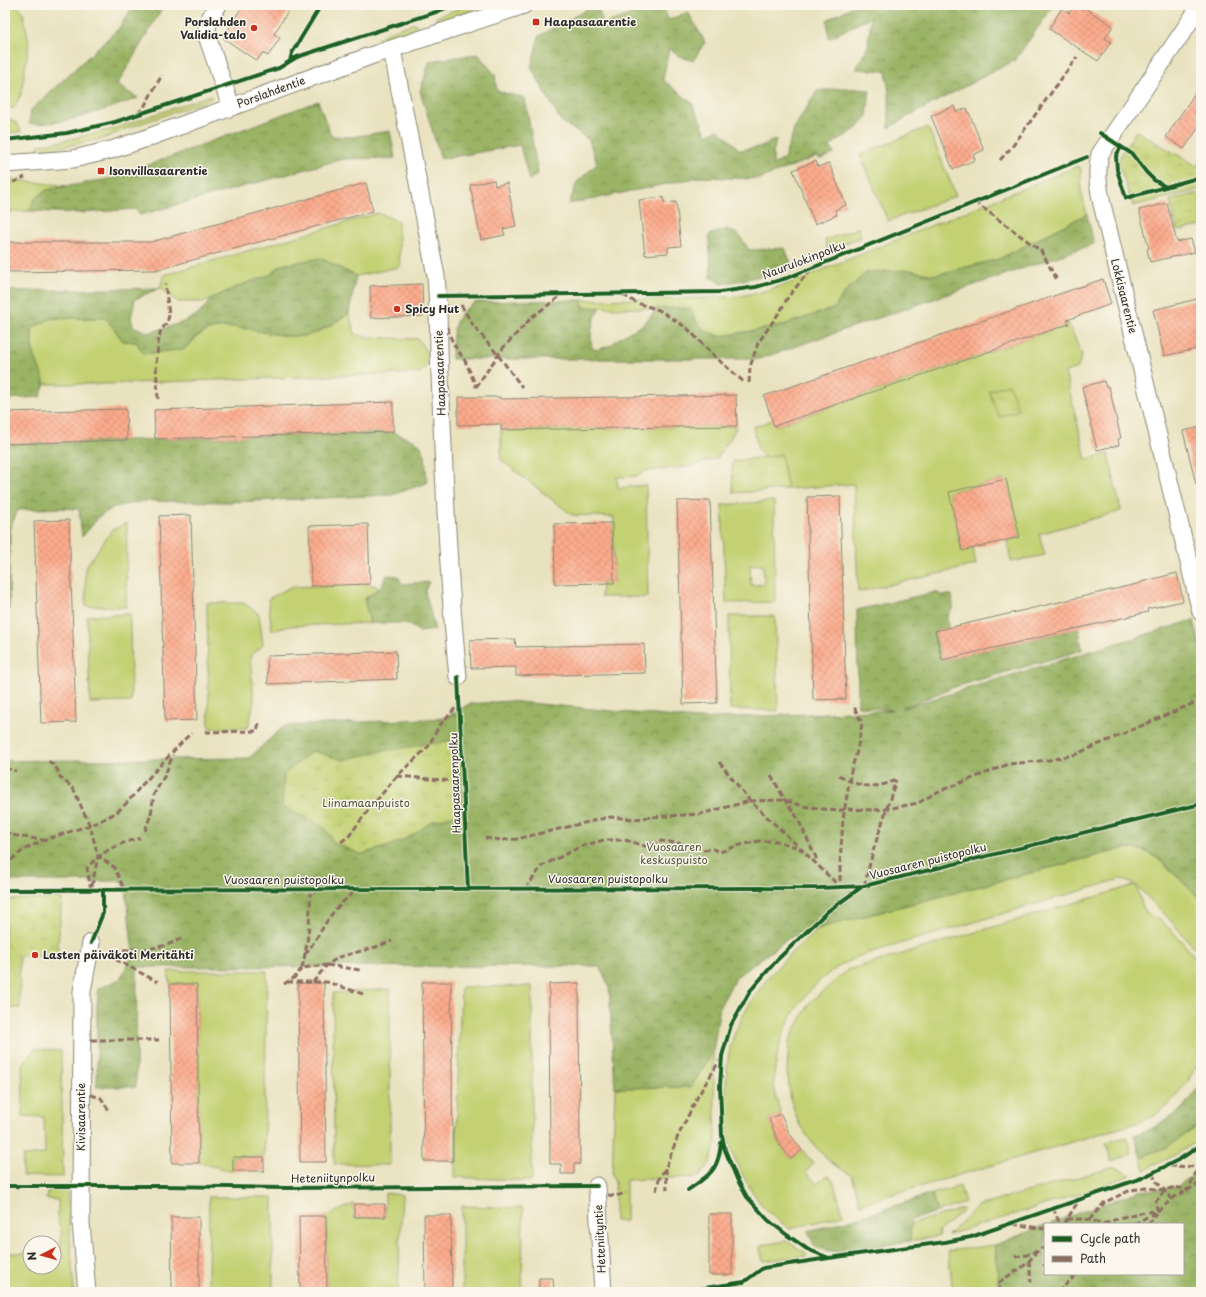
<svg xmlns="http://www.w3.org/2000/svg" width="1206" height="1297" viewBox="0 0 1206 1297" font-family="'Playpen Sans',sans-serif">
<defs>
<pattern id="forest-crowns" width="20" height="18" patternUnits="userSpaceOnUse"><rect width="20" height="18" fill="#9ab365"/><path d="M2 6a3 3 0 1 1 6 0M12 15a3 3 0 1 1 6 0" fill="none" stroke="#7e9253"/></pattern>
<pattern id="park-tufts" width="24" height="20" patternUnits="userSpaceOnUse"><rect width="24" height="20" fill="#c3d173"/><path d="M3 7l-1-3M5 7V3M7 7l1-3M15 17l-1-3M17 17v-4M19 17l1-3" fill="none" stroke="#a8b464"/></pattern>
<pattern id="building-cross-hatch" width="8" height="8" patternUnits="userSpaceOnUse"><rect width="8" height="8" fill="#fcab8c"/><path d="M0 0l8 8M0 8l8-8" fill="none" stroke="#d89379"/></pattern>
</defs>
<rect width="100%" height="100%" fill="#fbf7ec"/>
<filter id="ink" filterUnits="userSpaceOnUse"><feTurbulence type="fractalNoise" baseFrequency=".025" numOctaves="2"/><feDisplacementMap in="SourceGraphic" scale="8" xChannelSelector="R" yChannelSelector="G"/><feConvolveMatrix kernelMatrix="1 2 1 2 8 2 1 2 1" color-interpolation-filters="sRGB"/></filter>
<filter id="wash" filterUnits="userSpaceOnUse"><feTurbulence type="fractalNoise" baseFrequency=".012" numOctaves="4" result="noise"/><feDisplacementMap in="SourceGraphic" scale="16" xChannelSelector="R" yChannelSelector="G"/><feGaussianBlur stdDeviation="0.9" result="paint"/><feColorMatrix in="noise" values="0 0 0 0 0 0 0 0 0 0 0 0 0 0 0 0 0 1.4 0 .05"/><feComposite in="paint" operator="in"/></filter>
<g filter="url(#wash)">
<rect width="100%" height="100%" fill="#e9e2bf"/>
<path fill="#c3d173" stroke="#777e4f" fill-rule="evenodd" d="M5 5H16L23 12 29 43 21 95 13 109 5 104Z
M468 5H487L438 22 436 17Z
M415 23 417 25 416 29 378 40 377 39 389 32Z
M211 95 212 97 209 100 125 129 105 138 66 146 40 150 38 149V145L62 141 113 129Z
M5 116 18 124 21 132 5 133Z
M928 127 956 196 888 221 860 155Z
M1078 166 1081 169V191L1087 214 999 259 934 275 908 270 845 292 835 308 777 327 721 336C708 334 697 326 692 314L665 309 583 307 582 300 707 298 741 296 765 291 790 283Z
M5 179 68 186C46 190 38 190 29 211L5 212Z
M378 213 398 221 400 267 356 276 322 259 281 265 270 275 246 283 205 302H178L160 288 164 275Z
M858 228 861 237 828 250 825 240Z
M349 313 355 334 366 337 418 339 432 360 419 373 103 384H45L32 348V328L52 318H106L123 341 136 342 185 349 199 335 213 328 239 327 285 336 328 327Z
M1069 324 1080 351 1082 354 1078 368 1065 372 1086 459 1108 454 1121 511 1039 534 1045 555 1011 562 1007 540 1020 537 1006 479 949 492 962 550 973 548 976 565 858 592 854 484 788 489 781 454 765 458 758 449 753 427 772 420 775 426Z
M737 426 730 439 717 458 686 467 646 471 638 476 617 477 618 488 646 485 648 597H601L602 583H614L613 529 614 517 572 515 501 460V430Z
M774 501 775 602 726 603 722 505ZM763 564 764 584 751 585 750 565Z
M127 523 126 607 86 606 85 568 112 530Z
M370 584 380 588 364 599 370 623 290 626 272 631 268 599 291 587Z
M207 603H244L259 614 263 645 250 657 254 701 248 728H209Z
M130 614 131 702 90 703 87 616Z
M729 616H775L778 711 730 709Z
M1126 848C1138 849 1146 851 1156 857L1201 899V955L1169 919 1136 885 1144 911 1162 922 1179 938 1194 956 1201 974V1058L1188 1081 1168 1105 1154 1116 1140 1122 860 1204 852 1176 830 1162 813 1144 799 1124 791 1101 787 1071 789 1041 810 1002 848 970 1135 885 1121 879 862 955C816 973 783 1013 776 1063 775 1069 774 1075 774 1081 774 1092 778 1104 781 1114L769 1119 780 1145 791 1159 802 1150 813 1164 806 1172 817 1184 825 1176H829L834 1183 843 1215 790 1229C779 1221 767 1212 759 1201 747 1185 733 1160 729 1141 726 1125 727 1109 726 1093 726 1073 727 1052 735 1033 753 990 785 954 823 927Z
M168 971H267L264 1157H233V1171L199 1163 197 984H170Z
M532 986V1181L455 1177 461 987Z
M390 989V1165L334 1164 333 993Z
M34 1049 61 1051 63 1177 22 1176 23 1156 45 1154 44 1117 23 1116 22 1064Z
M713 1052 716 1143 710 1163 699 1177 626 1180V1221H615V1182L612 1175 615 1088 691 1087Z
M1201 1124V1138L1179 1153 1145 1170 1141 1157 1167 1147Z
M1127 1137 1132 1154 1111 1161 1106 1142Z
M1114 1167 1131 1175 1086 1192 948 1235 978 1206Z
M960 1186 965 1203 937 1212 932 1194Z
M48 1190 67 1191 74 1292H5V1253H30V1267H54V1253H61V1230L58 1221V1200L46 1199Z
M385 1193 402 1195 398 1292H327L326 1216 354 1204V1217H385Z
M209 1197H273V1292H208Z
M462 1206 523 1208 522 1292H462Z
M962 1209 963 1211 938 1232 940 1236 910 1241 911 1224Z
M787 1241 806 1253V1256L763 1261 760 1249 761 1245Z
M995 1245 1000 1292H953L948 1251Z"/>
<path fill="url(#forest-crowns)" stroke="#626f48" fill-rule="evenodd" d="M134 5H164L117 85 138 98C103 110 66 125 29 124L31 110 119 28Z
M595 5H597L603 24 629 15 635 5H661L669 20 688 12 705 42 693 61 679 56 669 48 663 80 692 103 707 135 718 129 740 150 759 147 776 139 773 154V165L784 159 795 127 817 91 843 88 870 90 867 117 857 128 830 146 834 154 821 159 816 157 759 179 700 177 569 204 577 182 597 164 589 140 561 121 531 67 539 36Z
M856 5H1054L1015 60 909 116 889 128V93L886 71 856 69 868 46 871 17 829 38 827 20Z
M478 54 495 75 497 91 525 98 538 174 529 180 520 145 441 159 420 91 430 61Z
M318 101 331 136 351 137 390 131 395 158 343 159 140 215 136 209 80 213 29 211 34 200 47 190 114 178Z
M1087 214 1094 244 759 359H452C453 332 450 317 476 302L582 300 583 307 600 308C593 321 589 332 592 348L597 350 611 345 619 338 644 324 657 308H690C694 323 706 334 721 336L777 327 835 308 845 292 867 272 908 270 934 275 999 259Z
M727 229 739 235 749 250 785 248 792 266 761 276 722 284 711 277 709 235Z
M320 258 356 276 349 313C335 322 320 334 303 336 272 340 225 314 198 336 193 339 189 345 185 349L144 354 136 342 123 341 106 318H52L32 328V348L45 384 40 397 5 399V291L160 288 135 299 131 318 133 326 149 333 184 322 200 313 212 298 246 283 270 275 281 265Z
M393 432 419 443 425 455 427 483 392 495 231 502 144 501 114 507 100 516 82 537 79 509 60 508 18 510 10 528 9 609 5 610V444Z
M387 575 398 576 402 584 429 582 425 591 435 630 420 632 406 623H370L364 599 380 588Z
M936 592 941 595H952L953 608 947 616 948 628 935 631 942 660 1079 628 1082 650 951 688 903 708 1194 620 1201 649V899C1184 886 1167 861 1148 852 1141 849 1134 848 1126 848L823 927 789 938 736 977 720 1006 713 1052 691 1087 615 1088 609 986 599 966 137 967 136 1087H97V1005L99 988 120 979 133 955 125 881H5V761L249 758 284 726 445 718 469 704 509 701 696 719 893 710 858 706 857 610ZM312 751 343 760 377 752 460 814 432 821 413 835 389 846 361 854 334 843 325 828Z
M1201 1084V1124L1167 1147 1141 1157 1134 1135 1153 1128 1181 1110Z
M1201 1170V1292H1000L995 1245 1045 1225V1274H1183V1224H1049L1139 1191 1176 1187Z
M932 1194 937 1212 911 1220 910 1241 838 1252 825 1250 815 1247 808 1231 847 1221Z"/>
<path fill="url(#park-tufts)" stroke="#777e4f" d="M1136 131 1197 166 1201 160V189L1133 206 1119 165 1120 156Z
M1198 193 1201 204V226L1177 231 1170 200Z
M1009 384 1019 410 999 417 989 391Z
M781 454 788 489 733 493 732 467 733 461 774 456Z
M455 740 460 814 432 821 413 835 389 846 361 854 334 843 325 828 282 806 284 775 312 751 343 760 377 752Z
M62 898 57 956H19L20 1008H5V900Z"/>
<g id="blocks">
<path fill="url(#building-cross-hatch)" d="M243 5H292L274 34 280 38 268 56 262 53 257 61 223 38Z
M1074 5H1080L1113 26 1105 38 1111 42 1098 61 1049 29 1062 8 1069 13Z
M1201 84V124L1184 149 1166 137Z
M954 106 956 112 967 108 984 150 973 155 975 160 953 169 931 116Z
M816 161 818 167 829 163 846 205 835 210 837 215 815 224 793 170Z
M494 180 495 186 507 183 516 226 503 229 505 235 481 240 470 185Z
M366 183 373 211 156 270 5 272V242H151Z
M663 197 664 203 676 202 681 246 668 247V253L645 255 639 200Z
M1167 203 1177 242 1191 239 1195 252 1150 262 1147 249 1149 248 1139 210Z
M1103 279 1111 304 1067 320 1069 324 774 426 764 396Z
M422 284 423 316 371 318 370 286Z
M1201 298V348L1164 356 1153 310Z
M1104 381 1106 387H1109L1121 438 1118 439 1119 445 1097 450 1082 387Z
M736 395 737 426 501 430V424L458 425V397H500V399Z
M393 402V432L155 439 154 410Z
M126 409 127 440 5 444V412Z
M1201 427V484H1196L1183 431Z
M1006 479 1020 537 962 551 949 492Z
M840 496 846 699 813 700 807 497Z
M710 500 717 703 683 704 677 501Z
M191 515 197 720 165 721 159 516Z
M69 520 76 722 41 723 34 521Z
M612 523 614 583 555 584 554 524Z
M368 524 370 584 311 586 309 526Z
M1177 573 1183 601 1147 609 1148 612 942 660 935 631 1141 583V582Z
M515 639 516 647 644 644 645 673 516 676V667L471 668 470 640Z
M396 651 397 679 268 684 267 656Z
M422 982H451L453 1161H424Z
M298 983H324L326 1162H300Z
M579 983 580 1164H574V1174H561V1164H550L549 984Z
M170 984H197L199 1163H172Z
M781 1114 789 1133 802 1150 791 1159 779 1143 769 1119Z
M233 1157H264V1171H233Z
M354 1204H385V1217H354Z
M709 1214H732V1275H709Z
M424 1215H451L452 1292H425Z
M299 1216H326L327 1292H300Z
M171 1217H199V1292H172Z
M539 1278H553L554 1292H539Z"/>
</g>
</g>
<g filter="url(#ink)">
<use href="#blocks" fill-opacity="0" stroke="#8a8675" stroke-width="1"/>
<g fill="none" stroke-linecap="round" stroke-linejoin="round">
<g stroke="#8a8675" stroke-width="19">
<path id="minor" d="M218 5 209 20 206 33 231 107
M1201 5 1100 154C1096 171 1098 186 1102 204 1135 340 1167 476 1201 612
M392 49 436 276C439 309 438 341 440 374 444 475 448 576 458 677
M5 164 73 159 111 150 147 138 370 56 524 5
M597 1186 603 1292
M87 1292 81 1223 82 991 91 943"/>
</g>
<use href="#minor" stroke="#fff" stroke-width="17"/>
<path stroke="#8d6e63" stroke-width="3" stroke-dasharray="6 3" stroke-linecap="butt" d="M138 113 144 107 162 75
M1000 160 1012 147 1077 57
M5 186 25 177
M975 202 1041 251 1057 280
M623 295 637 303 659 310 687 328 712 354 745 383
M461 305 473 325 498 355 522 387
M448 327C450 342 457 348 465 361 469 369 473 379 476 387
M749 383 750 367 758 343 781 310 788 297 810 270
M476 387 503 348 533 316 562 295
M158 399 156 365 159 337 161 330 167 323 169 315 165 283
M205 732 257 731 259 723
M49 761 57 769 60 777 73 788 90 826 98 856 114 867 124 889
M719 762 750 801 798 846
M5 768 16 771
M771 775 785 800 797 817 818 862
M839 775C858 787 874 790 896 780
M397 776 453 781
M145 831 151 814 154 794 165 775 173 755
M5 832 11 835 43 840
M485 838 502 840 517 839 601 819 610 817 635 819 651 817 700 814 750 801 785 800 803 806 837 811 846 809 873 810 887 809 918 803 937 792 1009 764 1049 760 1074 755 1201 700
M341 842 349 836 366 813 397 776 428 747 439 726 460 703
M5 867C31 833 84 835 118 811 127 804 134 794 141 786 158 768 174 750 191 733
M92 886 98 856
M864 886 874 848 896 780
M525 889 542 866 582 846 604 840H625L645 846 662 841 684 844 703 850 713 849 720 852 736 846 759 841H777L801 849 840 887V863L843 819 851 771 857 751 862 723 853 705
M91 890 87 868C103 850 118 844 140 838
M123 950C144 949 164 949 182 938
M305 954C317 940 324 923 336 909 342 902 350 896 357 889
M115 959 158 982
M327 965 360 970
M302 968C308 943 311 915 310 890
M287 982H327L366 995
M313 982 327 965
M284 984 295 977 302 968 327 965 339 957 376 947 392 941
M91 1040H159
M91 1095 101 1098 110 1112
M1169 1166 1201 1167
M666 1168 667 1190
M1153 1173 1155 1180 1172 1199
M656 1191 659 1179 666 1167 678 1136 698 1096 720 1060
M608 1195 615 1196 626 1193
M1053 1208 1060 1224
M1158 1211 1155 1203 1165 1190
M1067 1219H1084L1105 1224
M1089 1220 1105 1202 1131 1190 1146 1188 1165 1190 1175 1187 1188 1190 1198 1168 1201 1165
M1013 1224 1045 1229
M1064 1224 1079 1200
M1104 1224C1121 1217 1137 1212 1156 1211
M1134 1224 1158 1211 1176 1196 1201 1183
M1148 1224 1156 1213
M1015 1257 1027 1255 1036 1251
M1029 1261 1031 1282
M1043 1266 1045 1265
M1000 1292 999 1283C1008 1275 1018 1271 1026 1264 1035 1256 1032 1253 1045 1247
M1058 1292 1077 1274"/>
<g stroke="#fbf7ec" stroke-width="6">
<path id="cycleway" d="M290 61 292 53 321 5
M1100 133 1132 154 1146 172 1154 180 1166 187
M5 140 67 133 115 122 279 68 297 57 436 12 454 5
M1121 147 1116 156 1117 170 1126 198 1201 177
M438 296 720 292 756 287 787 278 1087 157
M458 677 468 889
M863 886 828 911 777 960 750 991 731 1025 722 1056 720 1086 722 1135 725 1150 737 1179 747 1197 768 1220 787 1235 807 1249 829 1258 945 1242 971 1237 1142 1178 1180 1159 1201 1145
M5 890 819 888 864 886 1201 804
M91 943 103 913V890
M5 1186H161L286 1188 597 1186
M688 1190C710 1174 718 1172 721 1143
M620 1292 691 1290 744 1282 763 1268 829 1258"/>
</g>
<use href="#cycleway" stroke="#1b5e20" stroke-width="4"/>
</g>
</g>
<g fill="#c8321e" stroke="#fbf7ec" stroke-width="1.5">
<rect x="532" y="18" width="8" height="8" rx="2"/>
<circle cx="254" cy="28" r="4"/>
<rect x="97" y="167" width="8" height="8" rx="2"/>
<circle cx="397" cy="309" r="4"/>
<circle cx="35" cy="955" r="4"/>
</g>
<g text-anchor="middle" stroke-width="3" stroke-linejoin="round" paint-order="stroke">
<g font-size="11" font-weight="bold" fill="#2b2b2b" stroke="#fbf7ec" text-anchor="start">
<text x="246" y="26" text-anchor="end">Porslahden<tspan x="246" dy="13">Validia-talo</tspan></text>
<text x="544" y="26">Haapasaarentie</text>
<text x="109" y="175">Isonvillasaarentie</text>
<text x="405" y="313">Spicy Hut</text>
<text x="43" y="959">Lasten päiväkoti Meritähti</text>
</g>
<g font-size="11" fill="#2b2b2b" stroke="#fbf7ec">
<text transform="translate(271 92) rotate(-20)" y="4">Porslahdentie</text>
<text transform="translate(804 260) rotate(-21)" y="4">Naurulokinpolku</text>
<text transform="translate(1124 296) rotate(76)" y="4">Lokkisaarentie</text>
<text transform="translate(440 373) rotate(-92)" y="4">Haapasaarentie</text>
<text transform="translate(455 783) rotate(-92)" y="4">Haapasaarenpolku</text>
<text transform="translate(928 861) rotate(-14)" y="4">Vuosaaren puistopolku</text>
<text x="608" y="883">Vuosaaren puistopolku</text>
<text x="284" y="884">Vuosaaren puistopolku</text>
<text transform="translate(81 1117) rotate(-90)" y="4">Kivisaarentie</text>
<text transform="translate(333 1178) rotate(-1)" y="4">Heteniitynpolku</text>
<text transform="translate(600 1239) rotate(-93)" y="4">Heteniityntie</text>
</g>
<g font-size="11" fill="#51543d" stroke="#fbf7ec">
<text x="366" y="807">Liinamaanpuisto</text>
<text x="674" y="851">Vuosaaren<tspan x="674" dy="13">keskuspuisto</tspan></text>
</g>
</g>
<rect width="1206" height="1297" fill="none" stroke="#fbf7ec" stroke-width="20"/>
<rect x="1044" y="1223" width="140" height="52" fill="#fbf7ec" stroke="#a8a59f"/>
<rect x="1052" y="1236" width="20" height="6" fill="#1b5e20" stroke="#a8a59f"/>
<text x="1080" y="1243" font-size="12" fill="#2b2b2b">Cycle path</text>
<rect x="1052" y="1256" width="20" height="6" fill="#8d6e63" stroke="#a8a59f"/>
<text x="1080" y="1263" font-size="12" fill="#2b2b2b">Path</text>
<g transform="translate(42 1255) rotate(264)"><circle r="19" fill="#fbf7ec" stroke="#a8a59f"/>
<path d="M0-3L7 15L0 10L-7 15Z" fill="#c8321e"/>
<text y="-6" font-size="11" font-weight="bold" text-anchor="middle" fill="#2b2b2b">N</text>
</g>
</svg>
